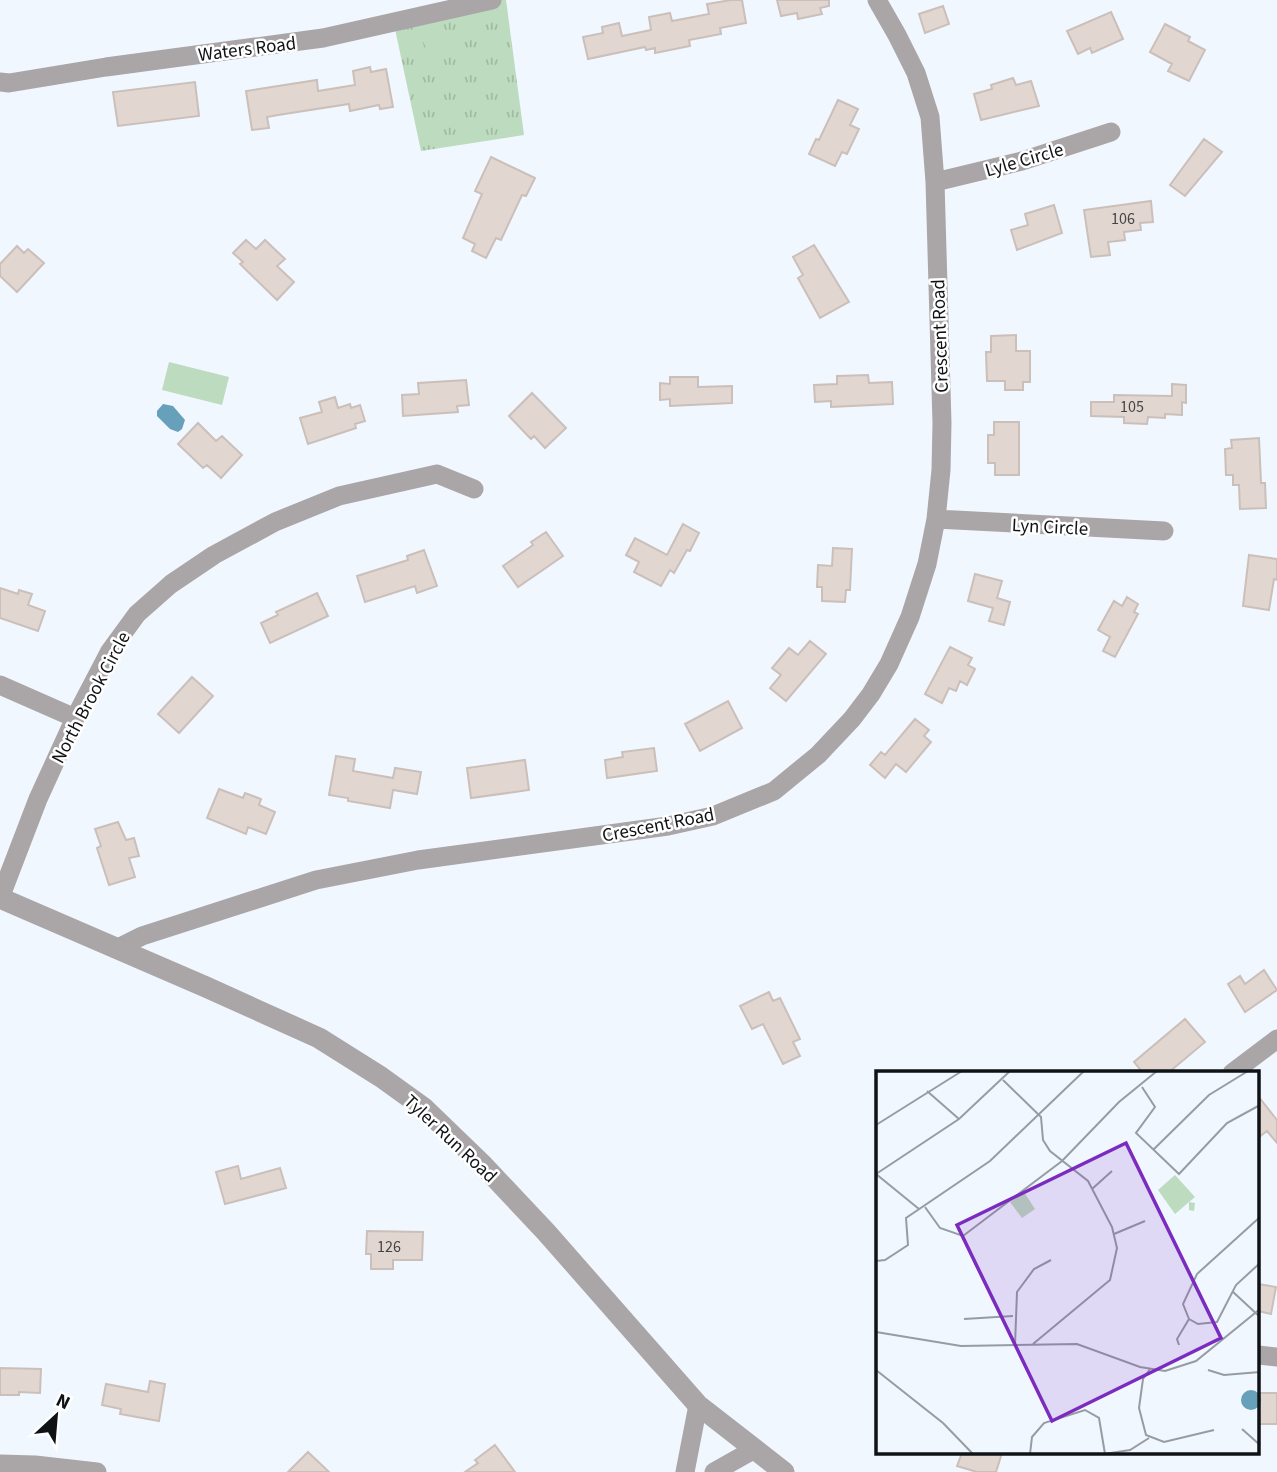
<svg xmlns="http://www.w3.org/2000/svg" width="1277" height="1472" viewBox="0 0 1277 1472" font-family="'Source Sans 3',sans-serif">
<defs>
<pattern id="grass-tufts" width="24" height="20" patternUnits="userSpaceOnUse" patternTransform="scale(1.75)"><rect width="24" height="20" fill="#bcdbbf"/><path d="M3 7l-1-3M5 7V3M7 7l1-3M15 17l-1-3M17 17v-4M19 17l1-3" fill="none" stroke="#a1bba3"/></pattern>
</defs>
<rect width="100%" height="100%" fill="#f1f7ff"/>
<path fill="url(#grass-tufts)" d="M485 0H506L524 135 421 151 392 15Z"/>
<path fill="#bcdbbf" d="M442 27 452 46 431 57 421 38Z
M169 362 229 377 222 405 162 390Z"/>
<path fill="#66a0bb" d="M163 404 173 406 185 420 182 429 178 432 170 429 157 416V411Z"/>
<path fill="#e2d6d1" stroke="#cbbfba" stroke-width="2" d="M731 0H742L746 23 720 28 721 34 689 40 690 46 655 53V48L646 50 645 47 588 59 583 37 603 33 602 27 619 23 622 36 651 30 649 17 670 13 672 21 709 14 707 4Z
M777 0H829V6L820 8 822 14 798 19 797 13 781 16Z
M943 6 949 24 925 33 919 14Z
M1111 12 1123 39 1092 53 1090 48 1078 54 1067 31Z
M1165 24 1190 37 1188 41 1205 50 1189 81 1168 71 1172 64 1150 52Z
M370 67 371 72 386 69 393 107 380 109 379 105 350 111 349 104 278 115 267 117 269 128 252 130 246 91 317 80 318 91 355 85 353 71Z
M1013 78 1016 85 1031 81 1039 106 981 120 974 94 992 89 991 85Z
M195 82 199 116 118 126 113 92Z
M838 100 858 109 850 125 859 129 847 154 842 152 835 166 809 154 816 139 819 140Z
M1204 139 1222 152 1185 196 1170 185Z
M491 157 535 178 526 196 522 195 501 240 496 238 486 258 472 251 475 244 463 238 482 194 475 191Z
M1151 201 1153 222 1140 223 1141 230 1124 232 1125 240 1108 242 1110 255 1091 257 1084 210Z
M1054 205 1062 233 1017 250 1011 230 1028 225 1025 214Z
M246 240 256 249 265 240 285 259 277 266 294 282 277 300 240 264 243 262 233 253Z
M814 245 849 302 820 318 798 278 803 275 793 257Z
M17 246 24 253 28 249 44 263 17 292 0 276V264Z
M1016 335V351H1030V382H1023V390H1005V381H987L986 352H991V336Z
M868 375 869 383 892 382 893 404 831 407V401L815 402 814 385 837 384V376Z
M670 377H698V387L732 386V403L670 406V399L660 400V383L670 384Z
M466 380 469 405 457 406 458 412 403 416 402 395 419 394 418 383Z
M1172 384 1186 385V403L1182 402V415L1165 414V418L1148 417 1147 424 1124 423V417L1091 416V402H1114V395L1172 396Z
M532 393 566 428 545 448 534 436 531 439 509 416Z
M335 397 338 408 350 404 351 408 360 405 365 421 355 424 356 428 308 444 300 418 322 412 319 402Z
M994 422H1019V475H995V463H988V435H994Z
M198 423 216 441 222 436 242 455 221 478 207 465 203 468 178 444Z
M1259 438 1261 483H1265L1266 508 1240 509 1239 485H1233V475H1226L1225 449 1232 448 1231 440Z
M683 524 699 533 690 551 687 550 674 573 670 570 661 586 634 572 639 562 626 555 635 538 667 555Z
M546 532 563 556 518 587 503 566 533 545 531 542Z
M833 548 852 549 850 590H846L845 602 822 601V587H817L818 565 832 566Z
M424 550 437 586 417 593 415 586 365 602 357 576 408 560 407 556Z
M1249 555 1277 559V580L1274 579 1269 610 1243 606Z
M975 574 1002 581 997 598 1010 602 1004 625 989 621 993 608 968 601Z
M0 588 18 594 19 590 32 594 28 605 45 611 38 631 0 618Z
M317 593 328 616 270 643 261 623 278 615 276 612Z
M1127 597 1138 604 1134 612 1138 614 1115 657 1103 651 1110 637 1098 630 1114 601 1122 606Z
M810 641 826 654 786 701 770 688 781 675 772 668 789 648 798 655Z
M950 647 972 658 968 665 975 669 967 685 960 681 956 691 949 688 942 703 925 694Z
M192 677 213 696 179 733 158 714Z
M728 701 742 728 700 751 685 724Z
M915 719 929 730 924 736 931 742 906 772 896 764 885 778 870 765 881 752 885 755Z
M654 748 657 771 607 778 605 760 623 757 622 752Z
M336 756 355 759 353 771 393 778 395 768 421 772 417 794 393 790 390 808 348 801V798L329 795Z
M525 760 529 790 471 798 467 768Z
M219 789 243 798 245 793 261 799 259 805 275 812 266 834 248 827 246 834 207 818Z
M118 822 126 840 134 838 139 856 129 858 135 877 109 885 97 848 101 846 95 829Z
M1264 970 1277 990 1245 1012 1228 984 1240 976 1245 984Z
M769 992 773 1001 780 998 800 1039 793 1042 800 1056 783 1064 763 1024 752 1029 740 1006Z
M1185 1019 1205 1042 1168 1073H1143L1134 1062Z
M1258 1096 1277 1120V1143L1267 1131 1258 1138Z
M238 1166 241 1179 280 1168 286 1188 225 1204 216 1172Z
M367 1231 423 1232 422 1260H393V1269H371V1254H366Z
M1258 1284 1276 1287 1271 1314 1258 1311Z
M0 1368 41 1369 40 1393 19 1392V1395H0Z
M150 1381 165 1384 159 1421 120 1414 121 1409 102 1405 106 1384 148 1392Z
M1258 1393H1277V1424H1258Z
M495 1445 515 1472H465L478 1463 475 1460Z
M308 1452 329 1472H288Z
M962 1453H1002L996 1472H977L957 1466Z"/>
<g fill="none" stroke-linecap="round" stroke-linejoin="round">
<path stroke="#aaa5a6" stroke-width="19" d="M0 82 9 83 106 67 323 38 492 0
M935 182 1022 161 1111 132
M936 519 1164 531
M0 685 75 718
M0 898 38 799 75 718 110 651 137 614 171 584 214 555 275 522 339 496 437 474 474 489
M116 949 142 936 316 880 418 860 668 826 713 816 774 791 818 755 852 719 871 694 889 664 910 617 927 564 936 519 941 470 942 423 935 182 930 117 916 73 897 35 877 0
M1232 1073 1277 1039
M1258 1355 1277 1357
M0 1464 35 1465 97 1472
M685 1472 698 1405
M714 1472 753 1450"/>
<path stroke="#aaa5a6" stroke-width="21" d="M0 898 206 987 319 1038 381 1077 424 1108 482 1164 546 1232 698 1405 784 1472"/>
</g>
<g text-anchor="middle" stroke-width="5" stroke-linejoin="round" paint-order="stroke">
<g font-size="16" fill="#444445">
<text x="1123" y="224">106</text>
<text x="1132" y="412">105</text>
<text x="389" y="1252">126</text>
</g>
<g font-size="19" fill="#101316" stroke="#fff">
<text transform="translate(247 48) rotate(-7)" y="7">Waters Road</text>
<text transform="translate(1024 159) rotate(-16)" y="7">Lyle Circle</text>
<text transform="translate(939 336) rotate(-92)" y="7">Crescent Road</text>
<text transform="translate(1050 526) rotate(3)" y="7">Lyn Circle</text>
<text transform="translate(90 697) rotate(-62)" y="7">North Brook Circle</text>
<text transform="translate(658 824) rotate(-11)" y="7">Crescent Road</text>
<text transform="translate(451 1138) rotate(43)" y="7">Tyler Run Road</text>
</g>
</g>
<g transform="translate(876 1071)">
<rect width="383" height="383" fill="#f1f7ff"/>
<path d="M148 121 159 138 146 147 134 131Z" fill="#bcdbbf"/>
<path d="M299 104 319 126 313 131 319 132 318 140 313 139V131L299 143 282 119Z" fill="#bcdbbf"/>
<path d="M365 329a10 10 0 1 1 20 0a10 10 0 1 1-20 0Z" fill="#66a0bb"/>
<path fill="none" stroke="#979ca2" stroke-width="2" d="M127 9 165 46 167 69 174 80 212 110 236 156 241 177 234 209 157 273M266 16 279 36 260 62 303 103 351 52 384 34M51 20 83 48M0 54 86 0M277 79 333 24 372 0M0 103 83 48 134 0M0 103 43 138M216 118 236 100M49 136 64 157 87 165 186 90 243 31 281 0M238 163 269 150M0 190 9 189 32 174 30 147 114 90 208 0M356 220 384 246M88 248 137 245M313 248 307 233 321 203 384 146M313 248 322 253 341 251 360 214 384 192M0 261 85 275 201 273 264 296 289 300 320 290 384 238M139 274 141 221 158 198 175 189M303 274 301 268 313 248M274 298 267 308 263 337 270 364 288 371 338 359M0 299 67 352 97 383M332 299 348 304 384 301M366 358 384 374M154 383 156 366 168 352 209 339 223 347 229 383M228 383 254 379 273 367"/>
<path fill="#7b2cbf" fill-opacity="0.15" stroke="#7b2cbf" stroke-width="3.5" d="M250 72 345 267 176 350 81 154Z"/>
<rect width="383" height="383" fill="none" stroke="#101316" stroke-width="3.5"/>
</g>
<g transform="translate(56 1416) rotate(26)" stroke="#ffffff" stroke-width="5" paint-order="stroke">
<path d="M0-5L12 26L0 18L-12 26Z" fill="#101316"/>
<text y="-10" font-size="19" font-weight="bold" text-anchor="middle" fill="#101316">N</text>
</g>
</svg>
